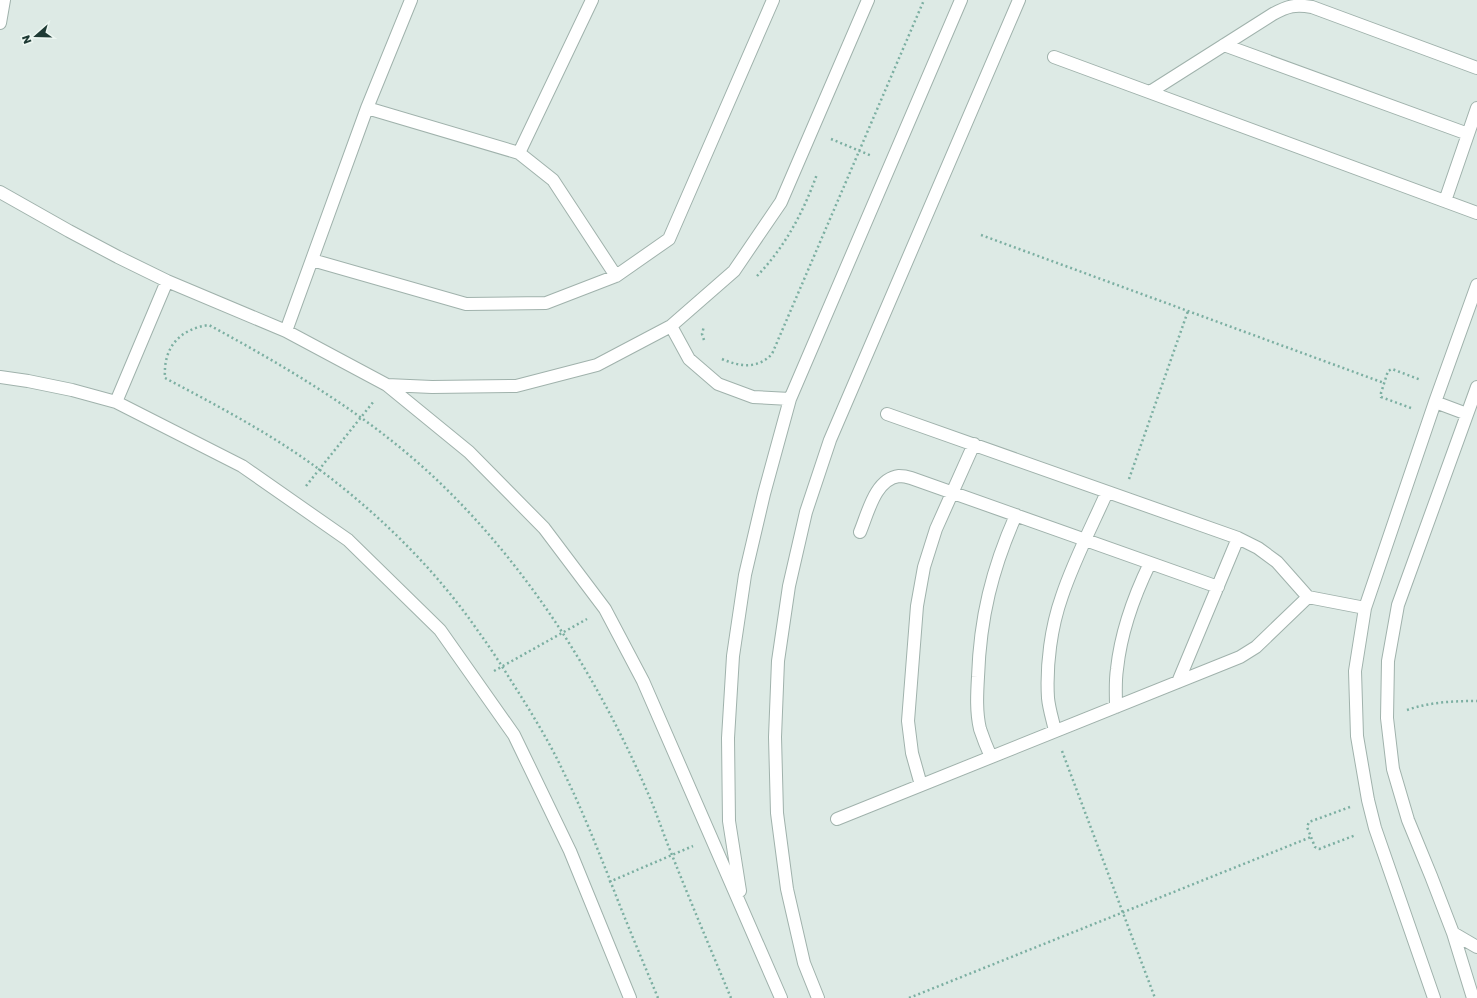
<svg xmlns="http://www.w3.org/2000/svg" width="1477" height="998" viewBox="0 0 1477 998" font-family="'Golos Text',sans-serif">
<rect width="100%" height="100%" fill="#ddeae5"/>
<g fill="none" stroke-linecap="round" stroke-linejoin="round">
<g stroke="#a0b2ac" stroke-width="14">
<path id="minor" d="M0 23 4 0
M1224 45 1468 134
M1054 57 1477 213
M1150 92 1273 14C1288 6 1295 4 1312 7L1477 68
M367 108 519 153 553 180 616 276
M519 153 592 0
M0 192 69 231 118 257 167 281 286 331 387 385 469 452 544 528 605 609 643 681 781 998
M1445 201 1477 108
M312 260 466 304 546 303 616 276 669 239 773 0
M671 326 689 359 718 384 753 397 790 399
M286 331 367 108 411 0
M0 377 28 381 72 390 116 402 242 466 348 540 440 630 514 735 570 851 630 998
M387 385 432 387 516 386 597 365 671 326 734 271 781 202 868 0
M116 402 167 281
M1435 402 1467 414
M887 414 1238 538 1258 548 1277 562 1308 597 1365 608
M860 532C868 513 875 479 899 476 902 476 908 477 911 478L1218 587
M1178 682 1238 538
M1116 707C1116 694 1115 682 1117 669 1121 631 1133 598 1150 563
M1055 731C1053 721 1049 709 1048 698 1046 665 1051 627 1062 596 1074 560 1092 526 1107 492
M991 757C987 748 983 738 980 729 976 712 977 694 978 677 980 618 992 569 1016 515
M921 785 912 753 908 721 917 606 924 567 936 529 974 444
M837 819 1240 657 1256 647 1308 597
M740 891 729 821 728 738 733 656 745 575 764 494 790 399 961 0
M1453 933 1477 947
M818 998 804 963 787 889 777 813 775 737 778 661 789 586 806 512 830 440 1019 0
M1434 998 1375 828 1368 800 1357 736 1355 671 1365 608 1435 402 1477 285
M1473 998 1453 933 1431 876 1408 820 1393 769 1387 718 1388 661 1398 605 1477 387"/>
</g>
<path stroke="#7cafa2" stroke-width="2.5" stroke-dasharray="2 3" stroke-linecap="butt" d="M831 139 872 156
M981 235 1384 383
M757 276C785 247 804 211 817 174
M704 340 702 334 704 326
M722 359C740 367 758 369 772 354L924 0
M1411 408 1381 397V393L1388 371 1392 369 1421 380
M1129 479 1188 311
M306 486 374 401
M494 671 587 619
M1407 710C1430 702 1453 701 1477 701
M1062 751 1155 998
M1350 807 1309 822 1307 827 1315 847 1319 849 1356 835
M609 882 693 846
M658 998C642 959 625 920 610 880 595 843 581 807 563 771 548 739 529 709 510 679 500 663 489 646 478 631 435 569 380 515 320 470 273 435 218 406 165 378 163 348 179 329 209 325 290 369 371 417 438 481 530 569 600 681 650 798 658 817 664 836 672 855 691 903 711 950 731 998
M909 998 1311 837"/>
<use href="#minor" stroke="#fff" stroke-width="12"/>
</g>
<g transform="translate(36 36) rotate(250)" stroke="#edf7f2" stroke-width="3" paint-order="stroke">
<path d="M0-3L7 15L0 10L-7 15Z" fill="#1e3a34"/>
<text y="-6" font-size="11" font-weight="bold" text-anchor="middle" fill="#1e3a34">N</text>
</g>
</svg>
